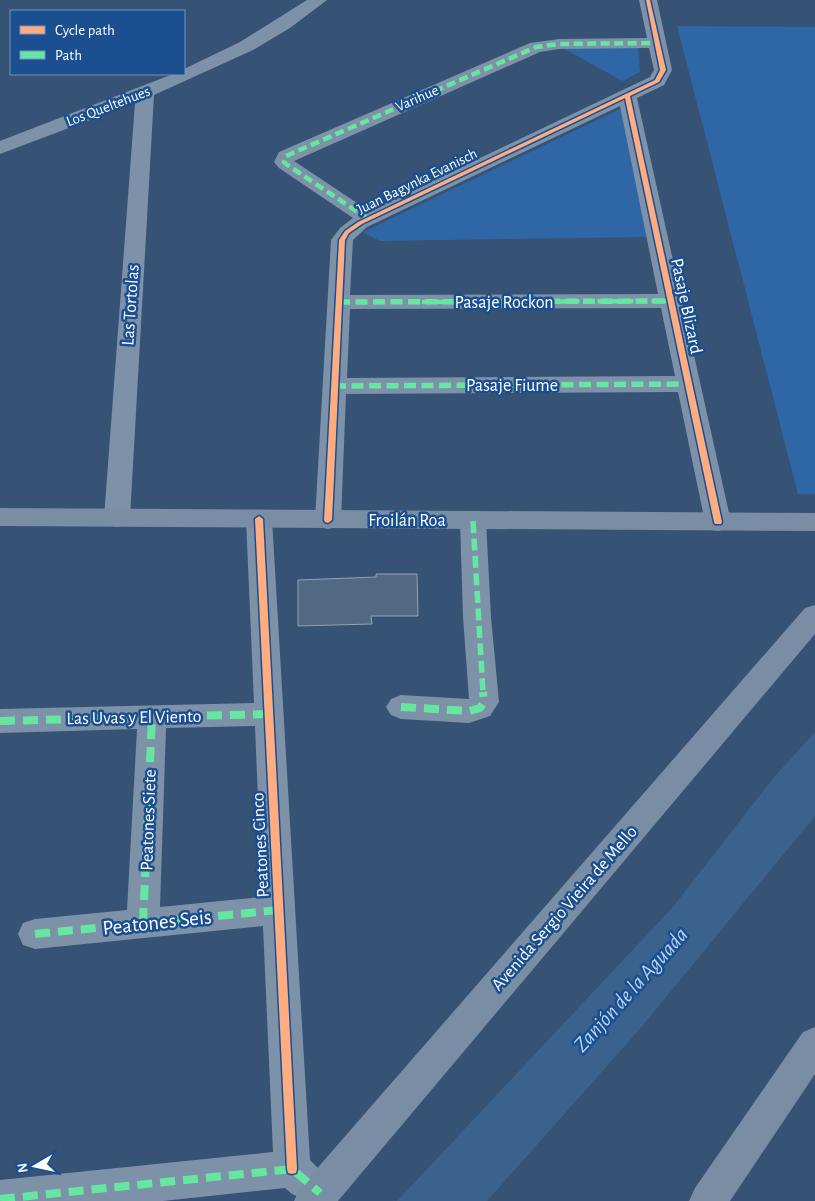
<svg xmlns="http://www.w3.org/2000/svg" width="815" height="1201" viewBox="0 0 815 1201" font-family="'Alegreya Sans',sans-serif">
<rect width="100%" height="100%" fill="#365274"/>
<path fill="#2f66a5" d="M677 26 815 27V494H798Z
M638 47 640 72 622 81 563 48Z
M622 108 647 237 380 241 363 232Z"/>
<path fill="#3b618d" d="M815 732V816L639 1030 487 1201H397L672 908 775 776Z"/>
<path fill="#526984" stroke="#92a2b6" d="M376 574H417L418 616H371L372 624 298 626V580L376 577Z"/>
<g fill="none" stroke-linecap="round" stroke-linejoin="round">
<path fill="#7d92a8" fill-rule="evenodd" d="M307 0H327L290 28 253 50 154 95 130 518 126 525 117 527 108 525 104 518 135 103 0 154V141L173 74H184V69L240 42Z
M639 0H657L672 70 664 85 637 98 731 522 727 529 718 531 709 529 705 522 678 392 346 394 341 520 337 527 328 529 319 527 315 520 331 240 340 228 353 218 279 168 274 162 279 152 530 43 559 39 647 38ZM649 48 654 70 650 77 369 211 294 161 540 52 559 49ZM620 106 658 294 350 295 353 240 367 227ZM661 308 675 376 347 378 350 309Z
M259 510 268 512 272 519 310 1160 318 1168 324 1181 318 1194 305 1200 292 1194 285 1188 163 1201H0V1180L273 1152 263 926 35 949 23 945 18 934 23 923 35 919 127 910 137 729 0 733V709L254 703 246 519 250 512ZM255 726 262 897 160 907 166 728Z
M473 512 482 514 486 521 491 617 499 702 490 716 469 723 401 719 391 715 386 707 391 699 401 695 469 699 463 617 460 521 464 514Z"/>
<path fill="#798da4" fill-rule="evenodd" d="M0 508 815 513V531L0 526Z
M815 605V634L338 1201H294L300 1188 805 608Z
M815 1027V1074L730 1201H689L695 1188 803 1032Z"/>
<path stroke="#66e7a1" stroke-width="4.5" stroke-dasharray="9 4.5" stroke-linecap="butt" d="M368 219 286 164 284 162 286 156 536 47 559 44 658 43
M422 302 671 301"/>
<path stroke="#66e7a1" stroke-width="5.5" stroke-dasharray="12 5.5" stroke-linecap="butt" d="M338 302 671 301
M334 386 689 384
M473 521 483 693"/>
<path stroke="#66e7a1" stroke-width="8" stroke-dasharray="15 8" stroke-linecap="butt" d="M401 707 469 711 480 708 484 702 483 692
M0 721 269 714
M143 923 152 716
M35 934 278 910
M0 1199 292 1169 320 1193"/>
<g stroke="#1b4f8f" stroke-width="3">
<path id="cycleway" d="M646 0H650L666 70 659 82 630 96 722 522 721 524H715L714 522 625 98 362 224 349 233 345 240 332 520 328 523 325 522 324 520 339 240 345 231 358 222 655 80 660 70Z
M259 516 263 519 297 1169 296 1173 292 1174 288 1173 287 1169 255 519Z"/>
</g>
<use href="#cycleway" fill="#ffac80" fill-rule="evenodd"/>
</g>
<g text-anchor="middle" stroke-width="5" stroke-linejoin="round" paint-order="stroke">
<g font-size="15" fill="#fff" stroke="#1b4f8f">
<text transform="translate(417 98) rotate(-24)" y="5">Varihue</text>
<text transform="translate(108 106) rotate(-21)" y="5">Los Queltehues</text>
<text transform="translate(417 181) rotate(-26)" y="5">Juan Bagynka Evanisch</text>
</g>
<g font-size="18" fill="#fff" stroke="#1b4f8f">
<text x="504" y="308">Pasaje Rockon</text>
<text transform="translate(130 305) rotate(-86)" y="6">Las Tortolas</text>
<text transform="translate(687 306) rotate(78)" y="6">Pasaje Blizard</text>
<text x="512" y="391">Pasaje Fiume</text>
<text x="407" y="526">Froilán Roa</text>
<text transform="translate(134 717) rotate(-1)" y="6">Las Uvas y El Viento</text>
<text transform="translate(148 820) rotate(-88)" y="6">Peatones Siete</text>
<text transform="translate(260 845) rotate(-93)" y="6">Peatones Cinco</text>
<text transform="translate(564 908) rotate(-49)" y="6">Avenida Sergio Vieira de Mello</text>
</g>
<g font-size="21" fill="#fff" stroke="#1b4f8f">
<text transform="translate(157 922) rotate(-6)" y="7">Peatones Seis</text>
</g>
<g font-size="22" font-style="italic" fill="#b5d3f5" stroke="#1b4f8f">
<text transform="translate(630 989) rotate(-48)" y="8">Zanjón de la Aguada</text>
</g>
</g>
<rect x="10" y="10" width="175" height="65" fill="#1b4f8f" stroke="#7695bc"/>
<rect x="20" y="26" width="25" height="8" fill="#ffac80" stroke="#7695bc"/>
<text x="55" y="35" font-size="15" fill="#ffffff">Cycle path</text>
<rect x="20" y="51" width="25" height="8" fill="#66e7a1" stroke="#7695bc"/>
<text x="55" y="60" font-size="15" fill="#ffffff">Path</text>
<g transform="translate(35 1166) rotate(261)" stroke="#1b4f8f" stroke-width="4" paint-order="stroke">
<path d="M0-4L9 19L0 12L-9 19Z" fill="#ffffff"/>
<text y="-8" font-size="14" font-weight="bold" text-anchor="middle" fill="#ffffff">N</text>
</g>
</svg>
